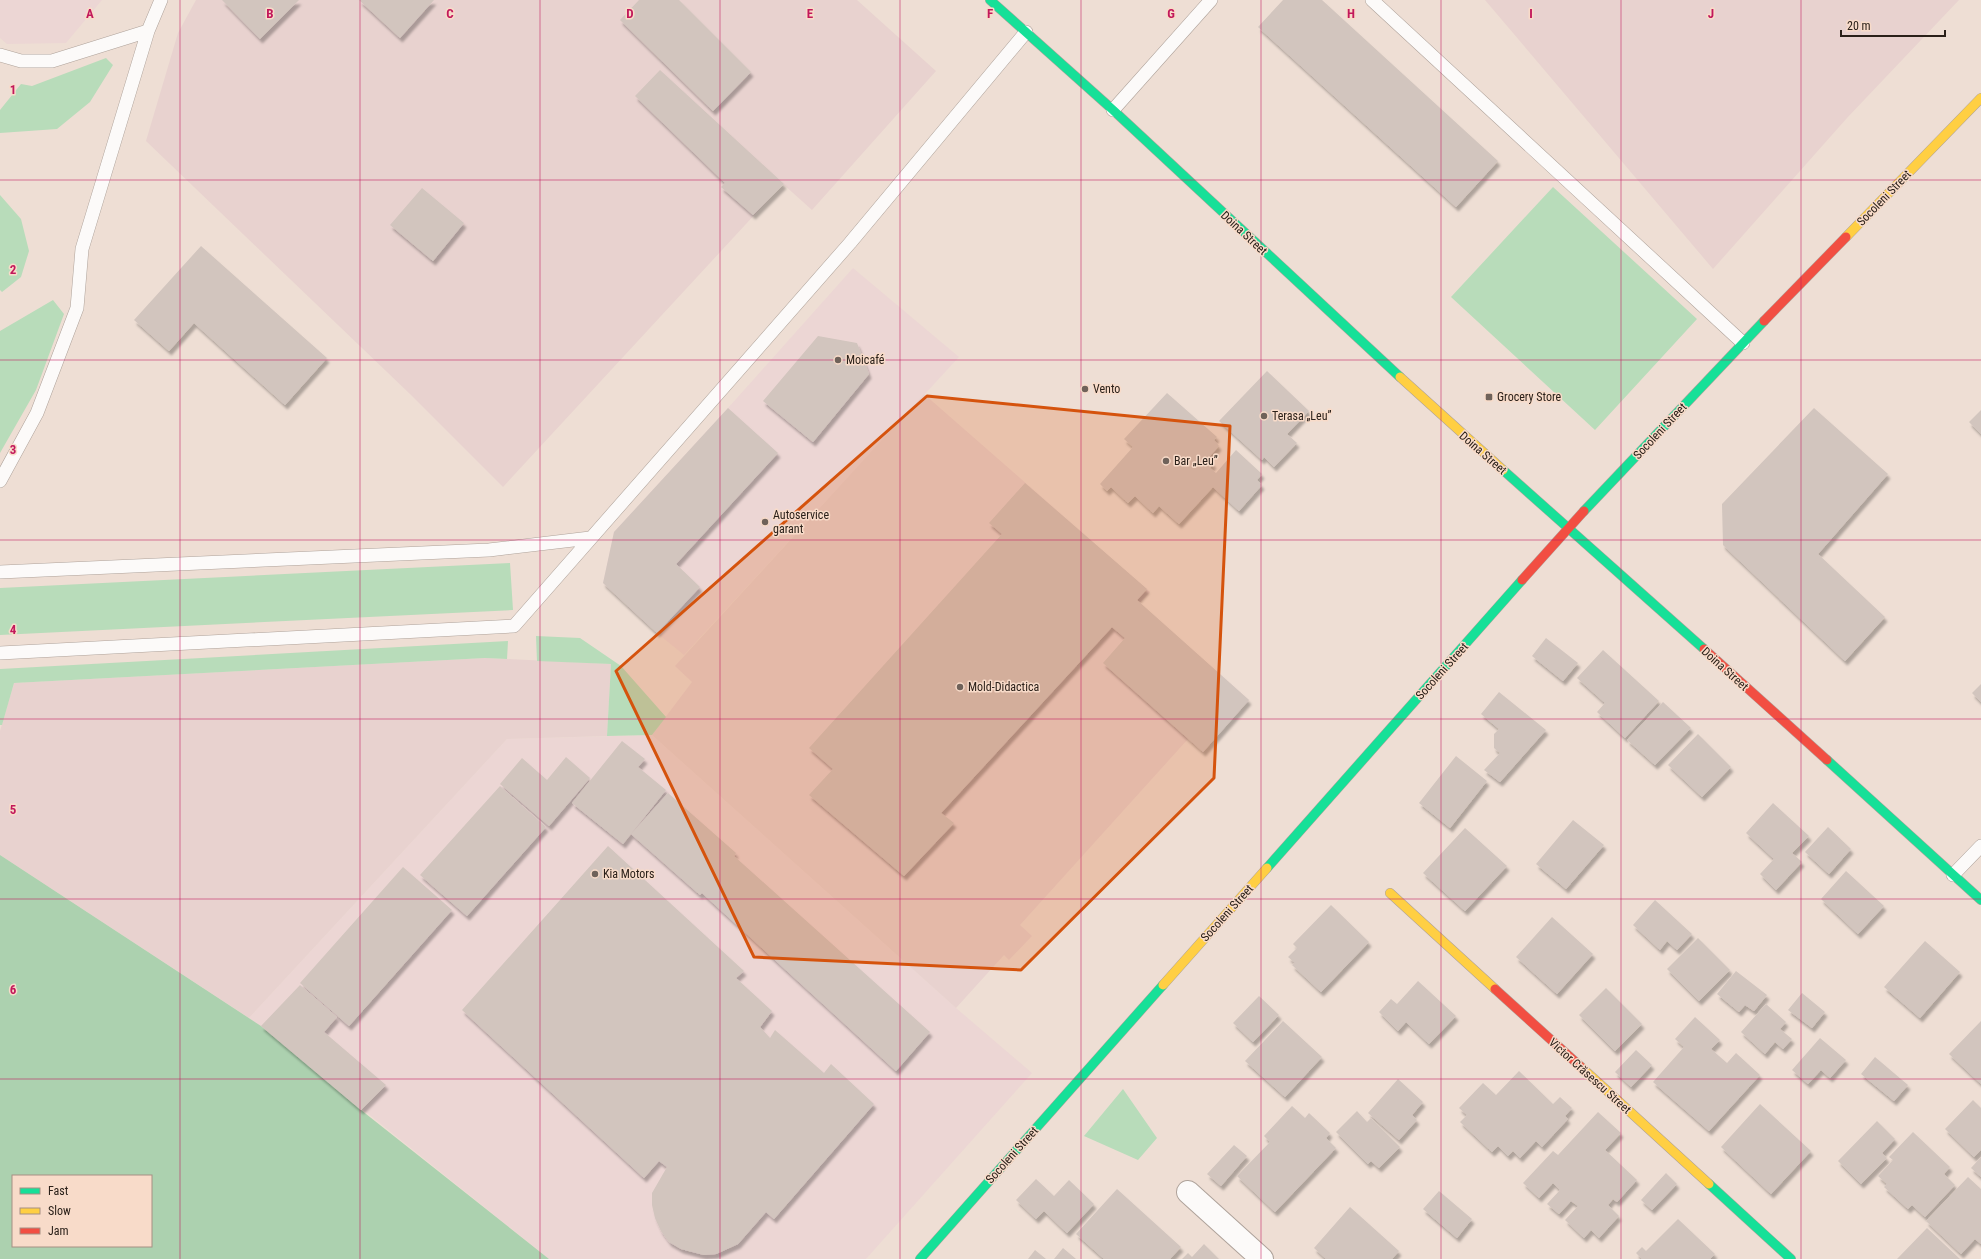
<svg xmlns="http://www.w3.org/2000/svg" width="1981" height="1259" viewBox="0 0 1981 1259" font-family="'Roboto Condensed',sans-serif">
<defs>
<filter id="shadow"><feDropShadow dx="2.5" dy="4.5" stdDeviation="1" flood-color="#0004"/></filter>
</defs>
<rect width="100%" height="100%" fill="#eeded4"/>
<path fill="#ecd6d4" d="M0 0H102L66 43 7 44 0 38Z
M853 268 959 357 684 655 657 633 603 583 614 532 728 408Z
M652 735 956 1008 1032 1073 866 1259H549L249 1018 507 739Z"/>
<path fill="#e8d2cf" d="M196 0H857L936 71 812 210 783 184 503 487 410 394 146 141 178 33Z
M1485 0H1959L1847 118 1713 269Z
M924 394 1150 592 1140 603 1249 700 1203 752 1188 739 1020 925 1032 936 1009 960 1004 955 956 1008 652 735 692 682 675 666Z
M485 658 611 664 607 736 507 739 249 1018 0 855V731L14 683Z"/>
<path fill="#b8dcba" d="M106 58 113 65 90 102 57 129 0 133V110L21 84 32 86Z
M1553 187 1697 319 1595 430 1451 297Z
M0 195 21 219 29 251 21 277 2 292 0 290Z
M53 300 64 314 36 390 0 453V331Z
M510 563 513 610 0 635V588Z
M536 636 580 638 621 666 666 717 652 735 607 736 611 664 537 661Z
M508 641 507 659 485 658 14 683 2 725H0V669Z
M1123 1089 1157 1138 1138 1160 1084 1136Z"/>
<path fill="#acd1af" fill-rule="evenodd" d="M0 855 261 1026 361 1110 549 1259H0ZM13 1176H151V1246H13Z"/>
<path fill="#d2c5be" filter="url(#shadow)" d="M222 0H299L260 39Z
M359 0H434L400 38Z
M639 0H679L751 72 713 111 620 20Z
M1283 0H1322L1498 161 1456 207 1258 27Z
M660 70 784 184 753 215 721 187 725 183 635 96Z
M422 188 464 223 433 261 390 225Z
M201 246 327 358 285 405 194 323 169 351 134 320Z
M818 336 857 343 869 374 813 442 763 401Z
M1267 371 1309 411 1287 434 1297 443 1274 467 1264 457 1262 460 1219 421Z
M1167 393 1217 437 1214 440 1219 446 1208 458 1214 464 1210 468 1216 473 1236 450 1262 474 1257 480 1262 485 1239 511 1213 487 1179 524 1159 506 1153 513 1135 496 1128 503 1111 487 1107 491 1100 484 1133 447 1124 439Z
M728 408 778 453 676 564 700 587 657 633 603 583 614 532Z
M1814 408 1888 474 1818 554 1885 617 1845 661 1723 545 1722 504Z
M1981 410V434L1969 422Z
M1025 483 1147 589 1137 600 1249 700 1203 752 1103 663 1125 638 1112 627 941 813 954 823 904 876 809 795 833 769 809 748 1002 534 989 523Z
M1546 638 1578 663 1563 681 1532 656Z
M1603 650 1659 701 1625 738 1597 712 1605 703 1577 678Z
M1981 684V702L1972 693Z
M1499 692 1546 730 1500 782 1484 770 1500 753 1494 748V734L1499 729 1481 714Z
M1663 702 1691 728 1655 765 1627 740Z
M1698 734 1731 767 1702 797 1668 765Z
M622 741 645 759 638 767 666 790 623 844 572 803Z
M1456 756 1487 781 1450 828 1419 803Z
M566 757 590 778 549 826 500 784 522 758 547 780Z
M500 786 546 827 467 916 420 875Z
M668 793 736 853 734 856 930 1032 896 1071 702 893 700 895 631 834Z
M1773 803 1809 836 1792 853 1802 862 1776 890 1760 874 1774 859 1746 833Z
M1573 820 1604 845 1566 889 1536 864Z
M1828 827 1851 849 1829 874 1805 852Z
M1465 828 1507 866 1465 911 1423 873Z
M608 846 744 971 736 978 772 1011 760 1027 770 1038 775 1030 824 1073 831 1064 874 1104 774 1219 766 1212 738 1244 716 1254 704 1255 681 1249 669 1242 661 1231 655 1218 652 1205V1193L667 1167 659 1161 644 1178 462 1010Z
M403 867 452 910 349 1026 300 983Z
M1846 871 1884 906 1858 934 1821 899Z
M1655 900 1692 934 1677 950 1667 941 1660 950 1633 925Z
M1331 905 1369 942 1321 992 1292 965 1295 963 1288 957 1297 948 1293 944Z
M1552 917 1593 954 1557 994 1516 957Z
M1698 938 1730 970 1699 1001 1667 969Z
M1925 941 1960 972 1920 1018 1884 987Z
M1736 971 1767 995 1754 1011 1745 1005 1739 1012 1717 994Z
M1418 981 1456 1016 1429 1044 1406 1022 1398 1031 1379 1012 1391 999 1397 1004Z
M300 985 337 1017 324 1032 386 1085 361 1110 261 1026Z
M1606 988 1642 1024 1615 1051 1579 1015Z
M1802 993 1825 1012 1812 1028 1788 1010Z
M1259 996 1279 1015 1253 1042 1233 1023Z
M1766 1004 1786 1022 1780 1029 1792 1039 1783 1049 1775 1042 1765 1054 1741 1032Z
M1695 1017 1720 1040 1711 1049 1727 1063 1736 1053 1760 1075 1709 1131 1653 1082 1684 1047 1675 1039Z
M1283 1021 1322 1057 1285 1097 1245 1061Z
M1981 1021V1084L1949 1054Z
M1820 1038 1846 1060 1830 1078 1821 1070 1808 1084 1792 1070Z
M1636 1050 1652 1065 1631 1087 1615 1072Z
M1875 1057 1908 1085 1894 1101 1861 1074Z
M1519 1071 1553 1104 1560 1097 1572 1108 1565 1116 1568 1119 1542 1147 1536 1141 1520 1158 1513 1151 1508 1156 1498 1146 1492 1152 1460 1122 1467 1115 1459 1108 1483 1083 1496 1095Z
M1398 1079 1423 1102 1412 1115 1417 1120 1399 1140 1368 1113Z
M1973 1100 1981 1108V1150L1974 1157 1945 1129Z
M1760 1104 1811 1151 1771 1194 1721 1147Z
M1292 1106 1305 1118 1309 1113 1330 1133 1326 1138 1336 1148 1275 1212 1237 1176 1270 1142 1264 1136Z
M1357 1111 1367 1122 1371 1118 1400 1147 1379 1168 1371 1161 1368 1164 1336 1132Z
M1598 1112 1621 1133 1605 1150 1637 1180 1617 1202 1613 1199 1608 1205 1619 1216 1599 1238 1591 1230 1584 1238 1565 1220 1578 1206 1571 1201 1559 1214 1547 1204 1560 1190 1553 1183 1539 1198 1523 1183 1553 1151 1558 1155Z
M1877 1121 1895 1139 1882 1153 1887 1158 1861 1184 1838 1161Z
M1913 1132 1950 1167 1944 1174 1955 1185 1925 1217 1912 1205 1908 1209 1884 1187 1887 1184 1878 1176 1893 1160 1889 1157Z
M1234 1145 1247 1156 1221 1186 1207 1174Z
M1981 1157V1177L1971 1168Z
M1666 1173 1677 1184 1652 1210 1641 1200Z
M1968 1177 1981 1189V1244L1975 1239 1961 1254 1926 1221Z
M1036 1179 1054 1196 1069 1180 1094 1204 1067 1233 1044 1211 1036 1219 1016 1200Z
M1117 1189 1181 1247 1170 1259H1104L1076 1234Z
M1439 1191 1472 1219 1457 1238 1423 1209Z
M1350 1207 1399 1251 1392 1259H1326L1314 1248Z
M1678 1219 1715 1254 1710 1259H1642L1636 1253 1642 1247 1646 1251Z
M1927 1228 1960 1259H1897Z
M1204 1244 1219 1259H1182L1188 1253 1192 1257Z
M1063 1248 1076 1259H1054Z
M1035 1250 1046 1259H1028Z"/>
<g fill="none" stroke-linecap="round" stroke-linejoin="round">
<g stroke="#aea29a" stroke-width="14">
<path id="lane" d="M1372 0 1743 343
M0 55 21 61H52L148 31
M1113 110 1211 0
M0 481 37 413 77 308 82 249 148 31 161 0
M0 572 489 550 590 538
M0 653 514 626 850 243 1026 32
M1953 875 1981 846"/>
</g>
<g stroke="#aea29a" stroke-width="24">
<path id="street" d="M1188 1192 1262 1259"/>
</g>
<g stroke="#aea29a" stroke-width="10">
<path id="fast" d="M990 0 1113 110 1400 377
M1503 470 1704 649
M1584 511 1764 321
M1827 760 1981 900
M1267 868 1522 580
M1709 1184 1791 1259
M920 1259 1163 985"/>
</g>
<g stroke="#aea29a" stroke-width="10">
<path id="slow" d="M1846 237 1981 98
M1400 377 1503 470
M1390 893 1495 989
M1163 985 1267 868
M1581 1067 1709 1184"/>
</g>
<g stroke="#aea29a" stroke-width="10">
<path id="jam" d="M1764 321 1846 237
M1522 580 1584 511
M1704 649 1827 760
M1495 989 1581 1067"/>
</g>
<use href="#lane" stroke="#fcfaf9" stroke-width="13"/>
<use href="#street" stroke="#fcfaf9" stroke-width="22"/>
<use href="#fast" stroke="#16e098" stroke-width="9"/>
<use href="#slow" stroke="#ffcf43" stroke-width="9"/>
<use href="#jam" stroke="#f24e42" stroke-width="9"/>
</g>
<path fill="#d5530d" fill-opacity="0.2" stroke="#d5530d" stroke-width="3" stroke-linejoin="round" d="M927 396 1230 426 1214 778 1021 970 754 957 616 671Z"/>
<path fill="none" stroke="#c2185b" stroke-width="1" stroke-opacity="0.55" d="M180 0V1259M360 0V1259M540 0V1259M720 0V1259M900 0V1259M1081 0V1259M1261 0V1259M1441 0V1259M1621 0V1259M1801 0V1259M0 180H1981M0 360H1981M0 540H1981M0 719H1981M0 899H1981M0 1079H1981"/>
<g fill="#6f625a" stroke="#f8dbc9" stroke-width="1.5">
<circle cx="838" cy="360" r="4"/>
<circle cx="1085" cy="389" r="4"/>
<rect x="1485" y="393" width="8" height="8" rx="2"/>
<circle cx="1264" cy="416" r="4"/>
<circle cx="1166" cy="461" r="4"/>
<circle cx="765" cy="522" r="4"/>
<circle cx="960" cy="687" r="4"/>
<circle cx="595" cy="874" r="4"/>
</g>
<g text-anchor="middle" stroke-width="3" stroke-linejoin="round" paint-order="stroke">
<g font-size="12" fill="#2a2019" stroke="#f8dbc9">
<text transform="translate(1884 198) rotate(-46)" y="4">Socoleni Street</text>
<text transform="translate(1244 233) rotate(43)" y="4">Doina Street</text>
<text transform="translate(1660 431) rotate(-47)" y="4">Socoleni Street</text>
<text transform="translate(1483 453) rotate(41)" y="4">Doina Street</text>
<text transform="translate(1725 669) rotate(42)" y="4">Doina Street</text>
<text transform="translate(1442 671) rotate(-48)" y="4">Socoleni Street</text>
<text transform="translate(1227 913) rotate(-48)" y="4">Socoleni Street</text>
<text transform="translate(1590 1076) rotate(42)" y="4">Victor Crăsescu Street</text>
<text transform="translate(1012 1155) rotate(-48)" y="4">Socoleni Street</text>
</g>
<g font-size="12" fill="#2a2019" stroke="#f8dbc9" text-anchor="start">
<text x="846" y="364">Moicafé</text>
<text x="1093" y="393">Vento</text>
<text x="1497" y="401">Grocery Store</text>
<text x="1272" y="420">Terasa „Leu”</text>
<text x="1174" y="465">Bar „Leu”</text>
<text x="773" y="519">Autoservice<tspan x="773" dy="14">garant</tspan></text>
<text x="968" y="691">Mold-Didactica</text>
<text x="603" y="878">Kia Motors</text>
</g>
</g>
<g font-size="13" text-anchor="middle" font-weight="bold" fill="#c2185b" stroke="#f8dbc9" stroke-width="3" stroke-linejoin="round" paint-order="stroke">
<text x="90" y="18">A</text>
<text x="270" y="18">B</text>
<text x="450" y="18">C</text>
<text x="630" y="18">D</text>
<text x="810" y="18">E</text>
<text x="990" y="18">F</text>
<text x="1171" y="18">G</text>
<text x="1351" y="18">H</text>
<text x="1531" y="18">I</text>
<text x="1711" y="18">J</text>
<text x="13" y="94">1</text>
<text x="13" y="274">2</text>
<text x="13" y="454">3</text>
<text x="13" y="634">4</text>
<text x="13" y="814">5</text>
<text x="13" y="994">6</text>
</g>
<rect x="12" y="1175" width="140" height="72" fill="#f8dbc9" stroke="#a69083"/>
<rect x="20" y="1188" width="20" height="6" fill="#16e098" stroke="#a69083"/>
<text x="48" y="1195" font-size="12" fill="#2a2019">Fast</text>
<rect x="20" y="1208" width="20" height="6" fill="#ffcf43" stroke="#a69083"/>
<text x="48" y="1215" font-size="12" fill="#2a2019">Slow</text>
<rect x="20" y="1228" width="20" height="6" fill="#f24e42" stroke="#a69083"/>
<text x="48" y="1235" font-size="12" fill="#2a2019">Jam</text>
<path d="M1841 30v6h104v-6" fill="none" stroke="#2a2019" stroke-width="2"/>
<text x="1847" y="30" font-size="12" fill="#2a2019" stroke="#f8dbc9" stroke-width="3" paint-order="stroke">20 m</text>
</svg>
